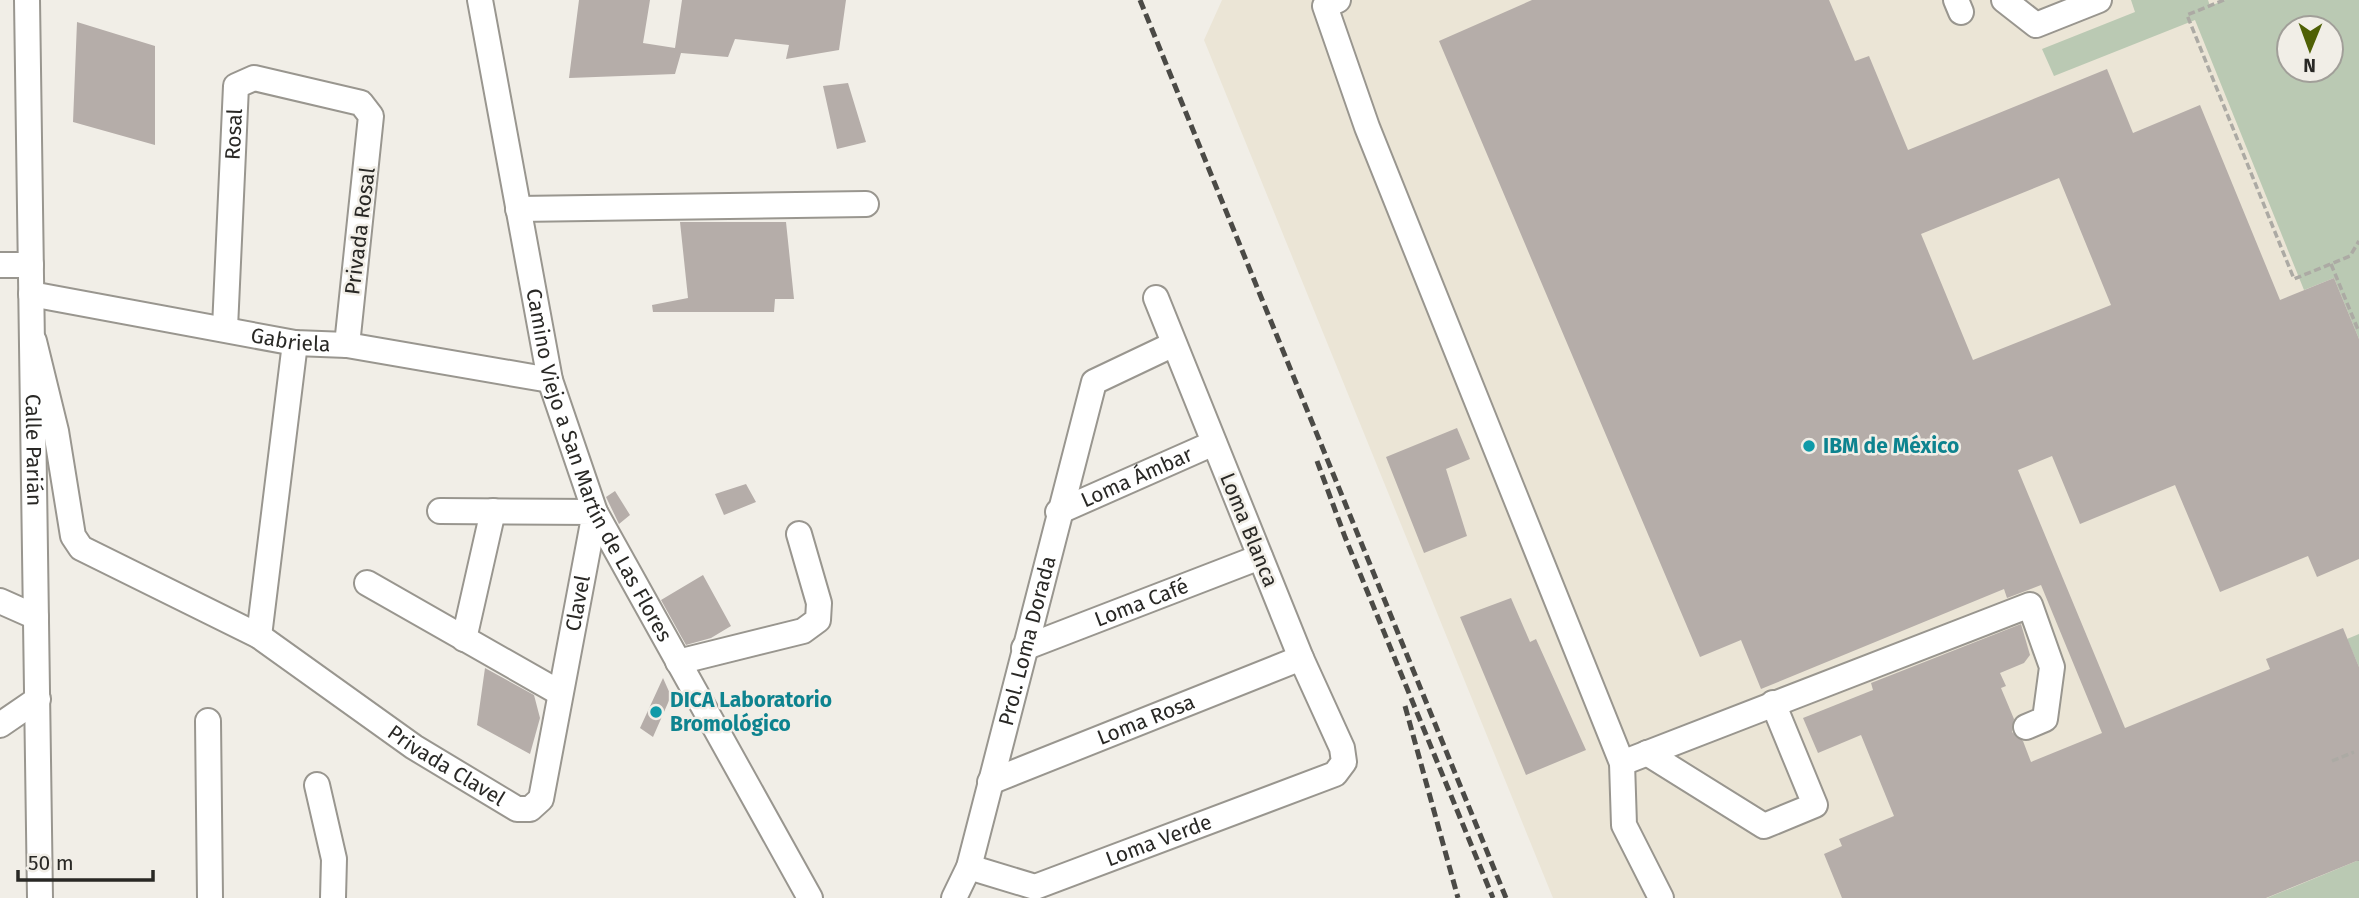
<svg xmlns="http://www.w3.org/2000/svg" width="2359" height="898" viewBox="0 0 2359 898" font-family="'Fira Sans',sans-serif">
<rect width="100%" height="100%" fill="#f1eee7"/>
<path fill="#ebe5d6" fill-rule="evenodd" d="M1222 0H2359V898H1553L1204 40ZM2289 28H2331V70H2289Z"/>
<path fill="#bac9b3" fill-rule="evenodd" d="M2131 0H2208L2210 6 2225 0H2359V339L2334 278 2304 290 2195 20 2054 76 2042 49 2135 12ZM2289 28H2331V70H2289Z
M2359 634V667L2347 639Z
M2359 860V898H2267Z"/>
<path fill="#b5ada9" fill-rule="evenodd" d="M579 0H650L643 43 675 48 682 0H846L839 50 786 59 789 45 735 39 728 57 681 53 675 74 569 78Z
M1532 0H1829L1855 61 1869 56 1908 150 2107 69 2133 133 2200 105 2280 300 2334 278 2359 339V559L2317 577 2308 556 2220 592 2175 485 2080 524 2052 456 2018 470 2125 728 2270 669 2266 659 2343 628 2359 667V860L2266 898H1842L1824 854 1842 846 1839 839 1894 816 1861 735 1818 753 1803 718 1873 690 1871 683 2021 624 2030 655 2024 663 2000 673 2006 686 2001 688 2014 719 2012 732 2023 741 2031 762 2102 733 2041 585 2007 598 2004 589 1761 689 1741 640 1700 657 1439 41ZM2059 178 2111 305 1973 360 1921 234Z
M77 22 155 46V145L73 122Z
M848 83 866 142 837 149 823 86Z
M680 222H786L794 299H775L774 312H653L652 305 688 298Z
M1457 428 1470 459 1446 469 1467 536 1424 553 1386 457Z
M746 484 756 502 724 515 715 494Z
M615 491 630 515 619 524 606 497Z
M703 575 731 626 711 638 686 645 661 600Z
M1511 598 1530 642 1536 639 1586 750 1526 775 1460 617Z
M485 668 534 695 540 718 530 754 477 725Z
M663 678 671 696 653 737 640 728Z"/>
<g fill="none" stroke-linecap="round" stroke-linejoin="round">
<g stroke="#99968f" stroke-width="28">
<g id="minor">
<path id="s1" d="M27 0 40 898"/>
<path id="s2" d="M480 0 550 380 595 512 810 898"/>
<path d="M1338 0 1325 6 1367 127 1622 763 1624 825 1661 898"/>
<path d="M1956 0 1961 12"/>
<path d="M2004 0 2036 25 2099 0"/>
<path d="M518 209 866 204"/>
<path d="M0 265H31"/>
<path id="s3" d="M31 294 295 343 347 345 550 380"/>
<path id="s4" d="M225 328 236 86 254 78 361 103 371 116 347 345"/>
<path id="s5" d="M34 341 56 431 73 536 81 548 259 636 414 747 517 809H530L541 799 595 512 440 511"/>
<path id="s6" d="M1058 512 1214 443"/>
<path d="M367 583 560 693"/>
<path d="M0 601 36 617"/>
<path d="M259 636 295 343"/>
<path d="M464 639 493 511"/>
<path id="s7" d="M1024 648 1260 557"/>
<path d="M678 662 803 631 818 620 819 603 799 534"/>
<path d="M208 721 210 898"/>
<path d="M0 725 38 699"/>
<path d="M1647 753 1764 826 1815 805 1773 703"/>
<path d="M1622 763 2030 605 2052 667 2045 719 2026 727"/>
<path id="s8" d="M990 782 1301 658"/>
<path d="M317 785 334 859 333 898"/>
<path id="s9" d="M969 867 1035 887 1335 774 1344 762 1342 748 1301 658 1156 298"/>
<path id="s10" d="M954 898 969 867 1094 382 1174 344"/>
</g>
</g>
<path stroke="#acaaa4" stroke-width="3.5" stroke-dasharray="7 3.5" stroke-linecap="butt" d="M2224 0 2187 15 2294 279 2350 256 2359 241
M2331 264 2359 332
M2332 761 2354 752
M2359 860V861"/>
<use href="#minor" stroke="#fff" stroke-width="24"/>
<path stroke="#4b4a46" stroke-width="5" stroke-dasharray="10 5" stroke-linecap="butt" d="M1140 0 1506 898
M1317 461 1345 537 1493 898
M1405 706 1458 898"/>
</g>
<g fill="#0f9aa8" stroke="#f1eee7" stroke-width="2.5">
<circle cx="1809" cy="446" r="7"/>
<circle cx="656" cy="712" r="7"/>
</g>
<g text-anchor="middle" stroke-width="5" stroke-linejoin="round" paint-order="stroke">
<g font-size="21" fill="#292825" stroke="#f1eee7">
<text dy="7" stroke="none"><textPath href="#s4" startOffset="194">Rosal</textPath></text>
<text transform="translate(360 231) rotate(-83)" y="7">Privada Rosal</text>
<text dy="7" stroke="none"><textPath href="#s3" startOffset="264">Gabriela</textPath></text>
<text dy="7" stroke="none"><textPath href="#s1" startOffset="450">Calle Parián</textPath></text>
<text dy="7" stroke="none"><textPath href="#s2" startOffset="483">Camino Viejo a San Martín de Las Flores</textPath></text>
<text dy="7" stroke="none"><textPath href="#s6" startOffset="86">Loma Ámbar</textPath></text>
<text transform="translate(1249 530) rotate(68)" y="7">Loma Blanca</text>
<text dy="7" stroke="none"><textPath href="#s5" startOffset="950">Clavel</textPath></text>
<text dy="7" stroke="none"><textPath href="#s7" startOffset="126">Loma Café</textPath></text>
<text dy="7" stroke="none"><textPath href="#s10" startOffset="268">Prol. Loma Dorada</textPath></text>
<text dy="7" stroke="none"><textPath href="#s8" startOffset="168">Loma Rosa</textPath></text>
<text dy="7" stroke="none"><textPath href="#s5" startOffset="640">Privada Clavel</textPath></text>
<text dy="7" stroke="none"><textPath href="#s9" startOffset="201">Loma Verde</textPath></text>
</g>
<g font-size="21" font-weight="bold" fill="#0d838f" stroke="#f1eee7" text-anchor="start">
<text x="1823" y="453">IBM de México</text>
<text x="670" y="707">DICA Laboratorio<tspan x="670" dy="24">Bromológico</tspan></text>
</g>
</g>
<g transform="translate(2310 49) rotate(181)"><circle r="33" fill="#f1eee7" stroke="#a19f99" stroke-width="2"/>
<path d="M0-5L12 26L0 18L-12 26Z" fill="#4f6005"/>
<text y="-10" font-size="19" font-weight="bold" text-anchor="middle" fill="#292825">N</text>
</g>
<path d="M18 870v10h135v-10" fill="none" stroke="#292825" stroke-width="3.5"/>
<text x="28" y="870" font-size="21" fill="#292825" stroke="#f1eee7" stroke-width="5" paint-order="stroke">50 m</text>
</svg>
